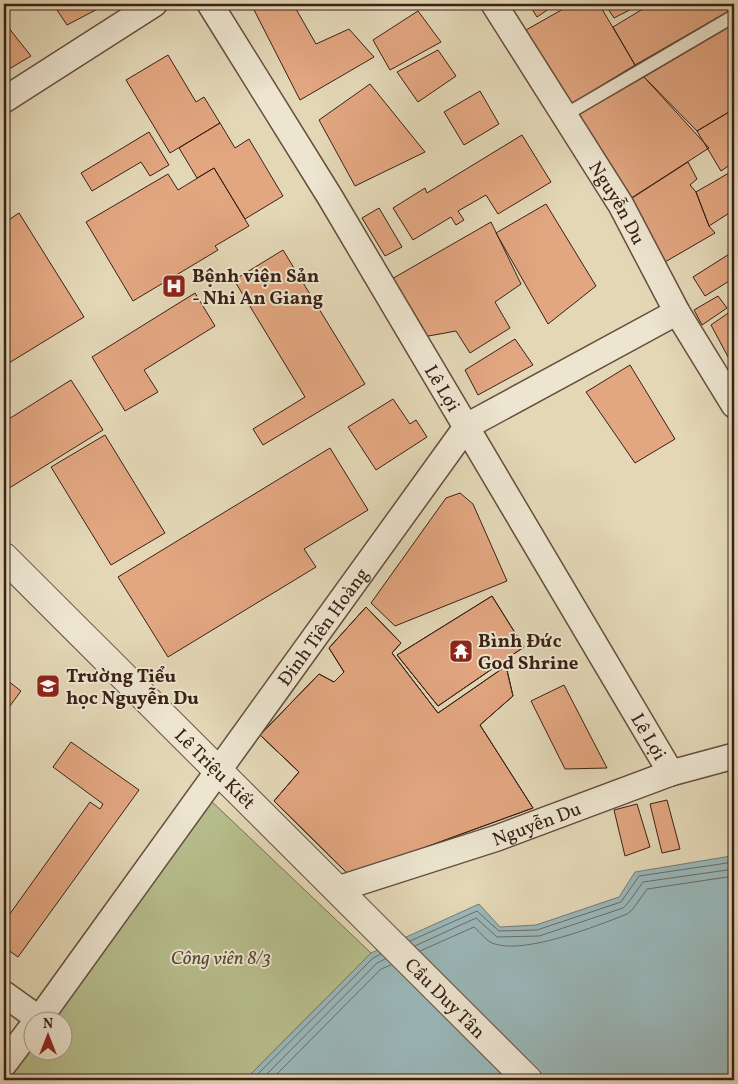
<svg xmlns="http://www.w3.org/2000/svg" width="738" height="1084" viewBox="0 0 738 1084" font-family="Vollkorn,serif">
<rect width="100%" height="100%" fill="#e3d7b6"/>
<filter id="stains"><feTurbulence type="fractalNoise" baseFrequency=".004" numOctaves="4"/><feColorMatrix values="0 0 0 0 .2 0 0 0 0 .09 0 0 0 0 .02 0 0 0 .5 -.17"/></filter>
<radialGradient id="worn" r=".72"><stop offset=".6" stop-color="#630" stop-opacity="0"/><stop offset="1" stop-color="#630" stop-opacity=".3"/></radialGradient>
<path fill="#b6bd8c" stroke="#786f51" d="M207 797 371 953 245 1080H5L32 1042V1052H62V1022L47 1021Z"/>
<path fill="#9ab7b9" stroke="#747b78" d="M731 856 734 859V1078L729 1080H245L371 953 479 904 500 927 536 925 619 897 635 872Z"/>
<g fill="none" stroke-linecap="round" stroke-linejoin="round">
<path stroke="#6a6c68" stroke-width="1" d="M410 941 477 911 499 931 537 930 621 902 639 876 734 862
M415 946 476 918 497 937 539 936 623 908 628 903 643 882 734 869
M420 951 474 927C481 932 486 942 495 944 526 954 597 926 627 914L633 909 647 889 734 876
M252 1080 373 958 381 954
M261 1080 377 963 385 959
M271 1080 381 969 391 965"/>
</g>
<path fill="#e2a681" stroke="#3a2116" d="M53 4H107L67 25Z
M251 4H305L296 9 316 44 349 29 374 57 300 100Z
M529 4H556L537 17Z
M572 4H599L635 65 566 107 519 34Z
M605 4H641L614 18Z
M651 4H734V8L635 65 613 27Z
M418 11 441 42 390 70 373 40Z
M4 22 31 56 4 72Z
M734 24V109L697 131 644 77Z
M438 50 456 76 418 102 397 72Z
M168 55 196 102 204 97 220 123 170 153 126 80Z
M644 77 709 148 622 204 573 117Z
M370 84 425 152 355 186 319 120Z
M480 91 499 124 464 145 444 112Z
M734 109V162L721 171 697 131Z
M220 123 235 148 249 139 283 196 245 219 214 168 197 178 179 148Z
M149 132 169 165 150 176 141 162 92 191 81 173Z
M522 135 551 182 498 214 486 195 458 211 464 220 456 225 451 217 413 240 393 208 425 188 427 193Z
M688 162 697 179 690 185 696 192 709 226 715 233 665 262 626 202Z
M214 168 249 226 215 246 218 250 133 301 86 222 168 174 178 190Z
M734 170V210L709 226 696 192Z
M546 204 596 286 548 324 496 233Z
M379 208 402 247 385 256 362 218Z
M19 213 84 317 4 366V223Z
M491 222 521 284 495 302 510 328 470 353 456 331 423 337 390 280Z
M283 250 365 384 263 445 253 429 305 397 234 280Z
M734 251V278L705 296 693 277Z
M195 293 215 326 144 370 158 392 125 411 92 357Z
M718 296 727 308 702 325 694 310Z
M734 309V368L711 325Z
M515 339 533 365 478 395 465 370Z
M630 365 675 439 635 463 586 392Z
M71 380 103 430 6 490 4 487V422Z
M393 399 410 424 416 420 427 437 376 470 348 427Z
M105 435 165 533 111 565 51 467Z
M330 448 368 510 304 549 316 567 168 657 118 577Z
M460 493 473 504 507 581 395 626 371 603 446 498Z
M492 596 524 647 438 706 397 655Z
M492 596 524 647 438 706 397 655Z
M366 607 401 643 392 653 438 713 506 666 513 696 480 725 533 808 349 875 274 801 299 772 260 735 319 674 334 682 344 672 329 648Z
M366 607 401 643 392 653 438 713 506 666 513 696 480 725 533 808 349 875 274 801 299 772 260 735 319 674 334 682 344 672 329 648Z
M4 678 21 691 4 714Z
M564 685 607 768 565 769 531 701Z
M71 742 139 790 18 957 4 947V911L9 915 90 802 100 809 103 804 53 767Z
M667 800 680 849 662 853 650 804Z
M637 804 650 847 625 856 614 810Z"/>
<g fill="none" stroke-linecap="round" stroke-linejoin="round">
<g stroke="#644e3e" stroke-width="15">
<path id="service" d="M565 115 734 16"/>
</g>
<g stroke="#644e3e" stroke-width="28">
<g id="minor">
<path id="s1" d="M210 4 330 197 671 773"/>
<path id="s2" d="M494 4 621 205 677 312 734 405"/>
<path d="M4 100 154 4"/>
<path id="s3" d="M338 889 497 838 671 773 734 756"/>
<path d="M4 994 39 1019"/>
<path id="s4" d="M37 1022 467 426 677 312"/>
<path d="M4 1064 32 1027"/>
</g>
</g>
<g stroke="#644e3e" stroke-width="30">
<g id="tertiary">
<path id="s5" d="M4 557 528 1080"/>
</g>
</g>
<use href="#service" stroke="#ede5d0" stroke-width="12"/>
<use href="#minor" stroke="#ede5d0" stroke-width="25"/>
<use href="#tertiary" stroke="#ede5d0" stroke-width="28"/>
</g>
<defs>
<g id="hospital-square" transform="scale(1.25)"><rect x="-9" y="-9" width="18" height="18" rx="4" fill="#8f2418" stroke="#ede5d0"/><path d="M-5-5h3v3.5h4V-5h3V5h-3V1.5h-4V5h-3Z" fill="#fff"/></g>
<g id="temple-square" transform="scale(1.25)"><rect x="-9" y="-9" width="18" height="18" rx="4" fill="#8f2418" stroke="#ede5d0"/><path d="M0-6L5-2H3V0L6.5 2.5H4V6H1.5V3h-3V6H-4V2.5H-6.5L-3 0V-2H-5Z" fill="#fff"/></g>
<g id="school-square" transform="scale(1.25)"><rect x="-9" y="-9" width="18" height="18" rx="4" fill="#8f2418" stroke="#ede5d0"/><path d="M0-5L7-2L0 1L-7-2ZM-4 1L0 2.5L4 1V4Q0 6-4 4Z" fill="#fff"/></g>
</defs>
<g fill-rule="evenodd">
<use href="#hospital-square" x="174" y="286"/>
<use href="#temple-square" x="461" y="651"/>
<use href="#school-square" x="48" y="686"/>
</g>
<g text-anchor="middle" stroke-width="4" stroke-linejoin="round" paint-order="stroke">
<g font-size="19" fill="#3a2116" stroke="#ede5d0">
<text dy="7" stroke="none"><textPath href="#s2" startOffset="234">Nguyễn Du</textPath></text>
<text dy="7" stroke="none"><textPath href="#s1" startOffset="449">Lê Lợi</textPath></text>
<text dy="7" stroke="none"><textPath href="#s4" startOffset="488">Đinh Tiên Hoàng</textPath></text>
<text dy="7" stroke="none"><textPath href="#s1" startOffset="854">Lê Lợi</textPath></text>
<text dy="7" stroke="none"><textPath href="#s5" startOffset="299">Lê Triệu Kiết</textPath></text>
<text dy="7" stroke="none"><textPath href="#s3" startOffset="209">Nguyễn Du</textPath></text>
<text dy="7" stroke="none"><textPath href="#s5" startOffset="624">Cầu Duy Tân</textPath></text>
</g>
<g font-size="19" font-weight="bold" fill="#3a2116" stroke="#ede5d0" text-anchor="start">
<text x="192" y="282">Bệnh viện Sản<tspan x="192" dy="22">- Nhi An Giang</tspan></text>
<text x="478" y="647">Bình Đức<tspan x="478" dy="22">God Shrine</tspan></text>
<text x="66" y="682">Trường Tiểu<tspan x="66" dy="22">học Nguyễn Du</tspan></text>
</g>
<g font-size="19" font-style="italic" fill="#594834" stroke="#ede5d0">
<text x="221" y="964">Công viên 8/3</text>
</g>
</g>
<rect width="738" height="1084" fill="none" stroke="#e3d7b6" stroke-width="20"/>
<rect x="5" y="5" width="728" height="1074" fill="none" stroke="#3a2116" stroke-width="2.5"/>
<rect x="10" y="10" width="718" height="1064" fill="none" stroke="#3a2116"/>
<g transform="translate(48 1036)"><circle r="24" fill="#ede5d0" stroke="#a59786"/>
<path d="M0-4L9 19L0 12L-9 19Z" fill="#8f2418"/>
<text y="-8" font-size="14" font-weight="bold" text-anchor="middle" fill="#3a2116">N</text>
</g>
<rect width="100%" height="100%" filter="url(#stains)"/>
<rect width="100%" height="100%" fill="url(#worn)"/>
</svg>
